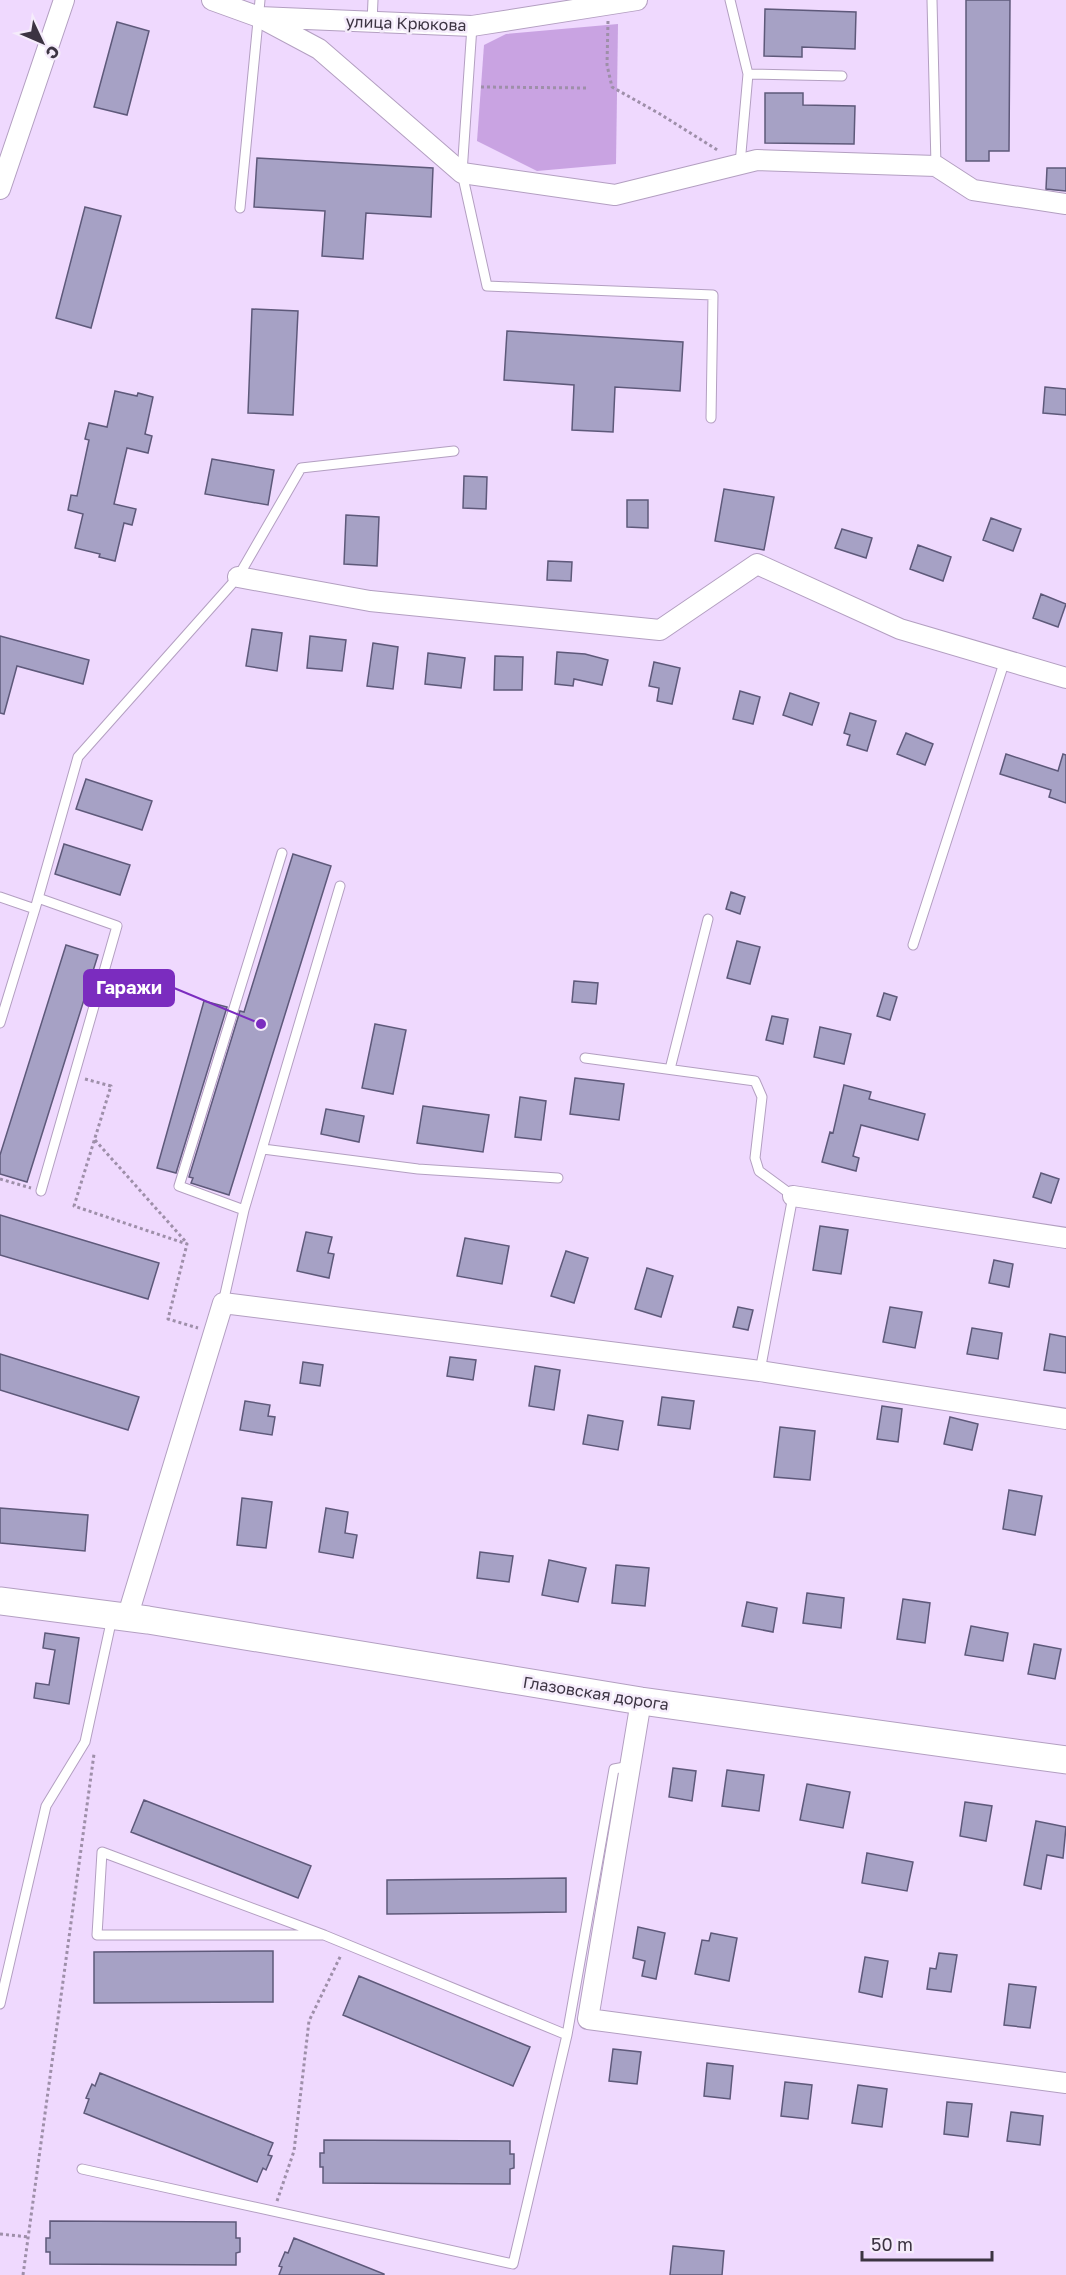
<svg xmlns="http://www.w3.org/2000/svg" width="1066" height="2275" viewBox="0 0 1066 2275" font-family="'Golos Text',sans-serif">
<rect width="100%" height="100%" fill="#efd9fe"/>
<path fill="#c9a3e2" d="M618 24 616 164 537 171 477 141 484 45 506 34Z"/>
<path fill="#a6a1c5" stroke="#5e597a" stroke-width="1.5" d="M966 0H1010L1009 151H989V161H966Z
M765 9 856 12 855 49 802 47V57L764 56Z
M117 22 149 31 127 115 94 107Z
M765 93H803V105L855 106 854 144 765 143Z
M257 158 433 168 431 217 366 213 363 259 322 256 325 211 254 207Z
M1047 168H1066V191L1046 189Z
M85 207 121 216 91 328 56 318Z
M252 309 298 311 293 415 248 413Z
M507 331 683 342 680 391 615 387 613 432 572 430 574 385 504 380Z
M1045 387 1066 389V415L1043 413Z
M115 391 137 396 138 393 153 397 145 434 152 436 148 453 127 448 114 504 136 509 132 525 124 523 115 561 99 557 100 554 75 548 83 514 68 510 71 495 77 496 89 440 85 439 89 423 107 427Z
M212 459 274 470 268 505 205 494Z
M464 476 487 477 486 509 463 508Z
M724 489 774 497 764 550 715 541Z
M627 500H648V528L627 527Z
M346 515 379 517 377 566 344 564Z
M991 518 1021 529 1013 551 983 540Z
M842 529 872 538 866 558 835 548Z
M918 545 951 557 943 581 910 569Z
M548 561 572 562 571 581 547 580Z
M1041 594 1066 604 1058 627 1033 618Z
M252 629 282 633 277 671 246 666Z
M0 636 89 660 83 684 17 666 4 714 0 713Z
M310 636 346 640 342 671 307 668Z
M373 643 398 647 393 689 367 686Z
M557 652 585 654 608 660 602 685 574 679 573 686 555 684Z
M428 653 465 658 461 688 425 684Z
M495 656 523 657 522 690H494Z
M654 662 680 668 672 704 657 701 659 688 649 686Z
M740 691 760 697 753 724 733 719Z
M790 693 819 703 812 725 783 715Z
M850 713 876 721 867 751 847 745 850 735 844 733Z
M906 733 933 744 925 765 897 754Z
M1006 754 1058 771 1063 754 1066 755V803L1049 797 1051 790 1000 774Z
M86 779 152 801 142 830 76 809Z
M64 844 130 865 120 895 55 874Z
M293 854 331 866 229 1195 191 1183 193 1178 189 1177 240 1011 244 1012Z
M731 892 745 897 740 914 726 909Z
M737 941 760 947 750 984 727 978Z
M66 945 98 955 27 1182 0 1174V1155Z
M574 981 598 983 596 1004 572 1002Z
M884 993 897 997 890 1020 877 1016Z
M204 1001 227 1007 176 1173 157 1168Z
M772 1016 788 1019 783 1044 766 1040Z
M375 1024 406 1030 393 1094 362 1088Z
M820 1027 851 1034 844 1064 814 1057Z
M575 1078 624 1084 619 1120 570 1114Z
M844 1085 871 1092 869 1099 925 1114 918 1140 861 1125 853 1156 859 1158 856 1171 822 1162 830 1132 833 1133Z
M520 1097 546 1101 541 1140 515 1137Z
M423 1106 489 1115 483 1152 417 1143Z
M326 1109 364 1116 359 1142 321 1134Z
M1041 1173 1059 1179 1051 1203 1033 1197Z
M0 1215 159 1263 148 1299 0 1255Z
M820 1226 848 1230 841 1274 813 1270Z
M306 1232 332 1237 328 1253 334 1254 329 1278 297 1271Z
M465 1238 509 1246 502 1284 457 1276Z
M566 1251 588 1258 574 1303 551 1296Z
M994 1260 1013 1264 1009 1287 989 1283Z
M647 1268 673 1276 661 1317 635 1309Z
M738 1307 753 1310 748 1330 733 1327Z
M890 1307 922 1312 915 1348 883 1342Z
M972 1328 1002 1333 998 1359 967 1354Z
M1050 1334 1066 1337V1373L1044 1370Z
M0 1354 139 1397 128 1430 0 1390Z
M450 1357 476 1360 473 1380 447 1376Z
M303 1362 323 1365 320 1386 300 1383Z
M535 1366 560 1370 554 1410 529 1406Z
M662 1397 694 1401 690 1429 658 1425Z
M245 1401 270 1405 268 1416 275 1417 272 1435 240 1430Z
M882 1406 902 1409 898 1442 877 1439Z
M588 1415 623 1421 618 1450 583 1444Z
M950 1417 978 1424 972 1450 944 1444Z
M780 1427 815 1431 810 1480 774 1477Z
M1009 1490 1042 1496 1035 1535 1003 1529Z
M242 1498 272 1502 266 1548 237 1545Z
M0 1508 88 1515 85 1551 0 1543Z
M326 1508 348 1512 345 1533 357 1535 353 1558 319 1552Z
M480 1552 513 1556 509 1582 477 1578Z
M549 1560 586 1568 578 1602 542 1595Z
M616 1565 649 1568 645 1606 612 1603Z
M807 1593 844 1598 841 1628 803 1623Z
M903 1599 930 1603 925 1643 897 1639Z
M747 1602 777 1608 773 1632 742 1626Z
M971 1626 1008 1633 1003 1661 965 1655Z
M45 1633 79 1638 69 1704 34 1698 36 1683 49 1685 55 1650 43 1648Z
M1034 1644 1061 1649 1055 1679 1028 1674Z
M673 1768 696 1771 692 1801 669 1797Z
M727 1770 764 1775 759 1811 722 1806Z
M807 1784 850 1792 843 1828 800 1820Z
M144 1800 311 1866 298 1898 131 1832Z
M965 1802 992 1806 986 1841 960 1836Z
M1036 1821 1066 1827 1063 1858 1047 1855 1041 1889 1024 1885Z
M867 1853 913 1862 907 1891 862 1883Z
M566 1878V1912L387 1914V1880Z
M638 1927 665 1933 656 1979 642 1976 645 1961 633 1958Z
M711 1933 737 1938 729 1981 695 1974 702 1940 709 1941Z
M273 1951V2002L94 2003V1952Z
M939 1953 957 1955 951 1992 927 1989 930 1968 936 1969Z
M865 1957 888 1961 882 1997 859 1992Z
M359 1976 530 2047 513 2086 343 2015Z
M1009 1984 1036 1987 1030 2028 1004 2025Z
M613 2049 641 2052 637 2084 609 2081Z
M707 2063 733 2066 730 2099 704 2096Z
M100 2073 273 2143 268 2155 272 2156 266 2170 263 2168 257 2182 84 2113 89 2099 86 2098 92 2084 95 2086Z
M785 2082 812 2085 808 2119 781 2116Z
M858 2085 887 2089 882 2127 852 2123Z
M947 2102 972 2104 968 2137 944 2134Z
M1011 2112 1043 2116 1040 2145 1007 2141Z
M324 2140 510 2141V2154H514V2168L510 2169V2184L323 2183V2167H320V2153H324Z
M50 2221 236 2222V2238H240V2252L236 2253V2265L50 2264V2252H46V2238H50Z
M294 2238 384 2274V2275H279L282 2267 279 2266 285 2252 288 2253Z
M673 2246 724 2251 722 2275H670Z"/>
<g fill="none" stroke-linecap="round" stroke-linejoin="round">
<g stroke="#b39fc1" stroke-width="11">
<path id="lane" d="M730 0 748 74
M932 0 936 166
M372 22 373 0
M472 26 462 173 487 286 713 295 711 418
M740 164 748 74 842 76
M240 208 260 0
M0 897 35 909 0 1023
M38 898 117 926 41 1191
M35 909 78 757 238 577 301 468 454 451
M913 945 1005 660
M585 1058 755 1081 762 1097 755 1158 759 1171 793 1196 760 1371
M670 1069 708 919
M263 1149 418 1169 558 1178
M244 1210 179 1186 282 853
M223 1303 244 1210 340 886
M324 1935 102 1852 97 1935H324L567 2035 614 1769 630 1766
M0 2004 46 1806 85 1742 112 1618
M82 2169 513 2264 567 2035"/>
</g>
<g stroke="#b39fc1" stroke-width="22">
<path id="street" d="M212 0 259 17 472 26 637 0
M259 17 319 49 462 173 615 195 757 160 936 166 973 190 1066 204
M0 189 64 0
M238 577 370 601 660 630 757 564 900 629 1066 678
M793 1196 1066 1238
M127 1618 223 1303 760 1371 1066 1419
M641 1701 588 2019 1066 2083"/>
</g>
<g stroke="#b39fc1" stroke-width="29">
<path id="secondary" d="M0 1601 148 1620 641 1701 1066 1760"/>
</g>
<path stroke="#9e8fa9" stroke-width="3" stroke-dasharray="3 3" stroke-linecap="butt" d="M608 21 607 65 612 87 660 114 719 151
M481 87 589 88
M85 1079 111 1086 74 1206 187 1244 168 1319 198 1328
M95 1140 186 1242
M0 1179 31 1188
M277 2201 294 2151 309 2021 341 1955
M0 2234 29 2237
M23 2275 94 1754"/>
<use href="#lane" stroke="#fff" stroke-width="9"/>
<use href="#street" stroke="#fff" stroke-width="20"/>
<use href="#secondary" stroke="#fff" stroke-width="27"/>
</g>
<g text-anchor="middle" stroke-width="5" stroke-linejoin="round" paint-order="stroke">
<g font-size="16" fill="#3c3442" stroke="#f5ecfb">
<text transform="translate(406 23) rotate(2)" y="6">улица Крюкова</text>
<text transform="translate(596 1693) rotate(9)" y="6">Глазовская дорога</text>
</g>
</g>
<path fill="none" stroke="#7b2cbf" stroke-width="2" d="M261 1024L174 988"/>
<circle fill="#7b2cbf" stroke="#f5ecfb" stroke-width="2" cx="261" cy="1024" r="6"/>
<rect fill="#7b2cbf" stroke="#7b2cbf" stroke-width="2" x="84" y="970" width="90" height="36" rx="6"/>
<g font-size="18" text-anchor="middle" font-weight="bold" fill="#fff">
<text x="129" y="994">Гаражи</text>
</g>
<g transform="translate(42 42) rotate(134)" stroke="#f5ecfb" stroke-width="4.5" paint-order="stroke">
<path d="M0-4.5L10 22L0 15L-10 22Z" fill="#3c3442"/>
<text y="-9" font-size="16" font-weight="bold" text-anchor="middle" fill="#3c3442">С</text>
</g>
<path d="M862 2251v9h130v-9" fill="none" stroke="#3c3442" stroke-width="3"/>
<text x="871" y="2251" font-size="18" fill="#3c3442" stroke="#f5ecfb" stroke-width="4.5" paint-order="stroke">50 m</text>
</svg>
